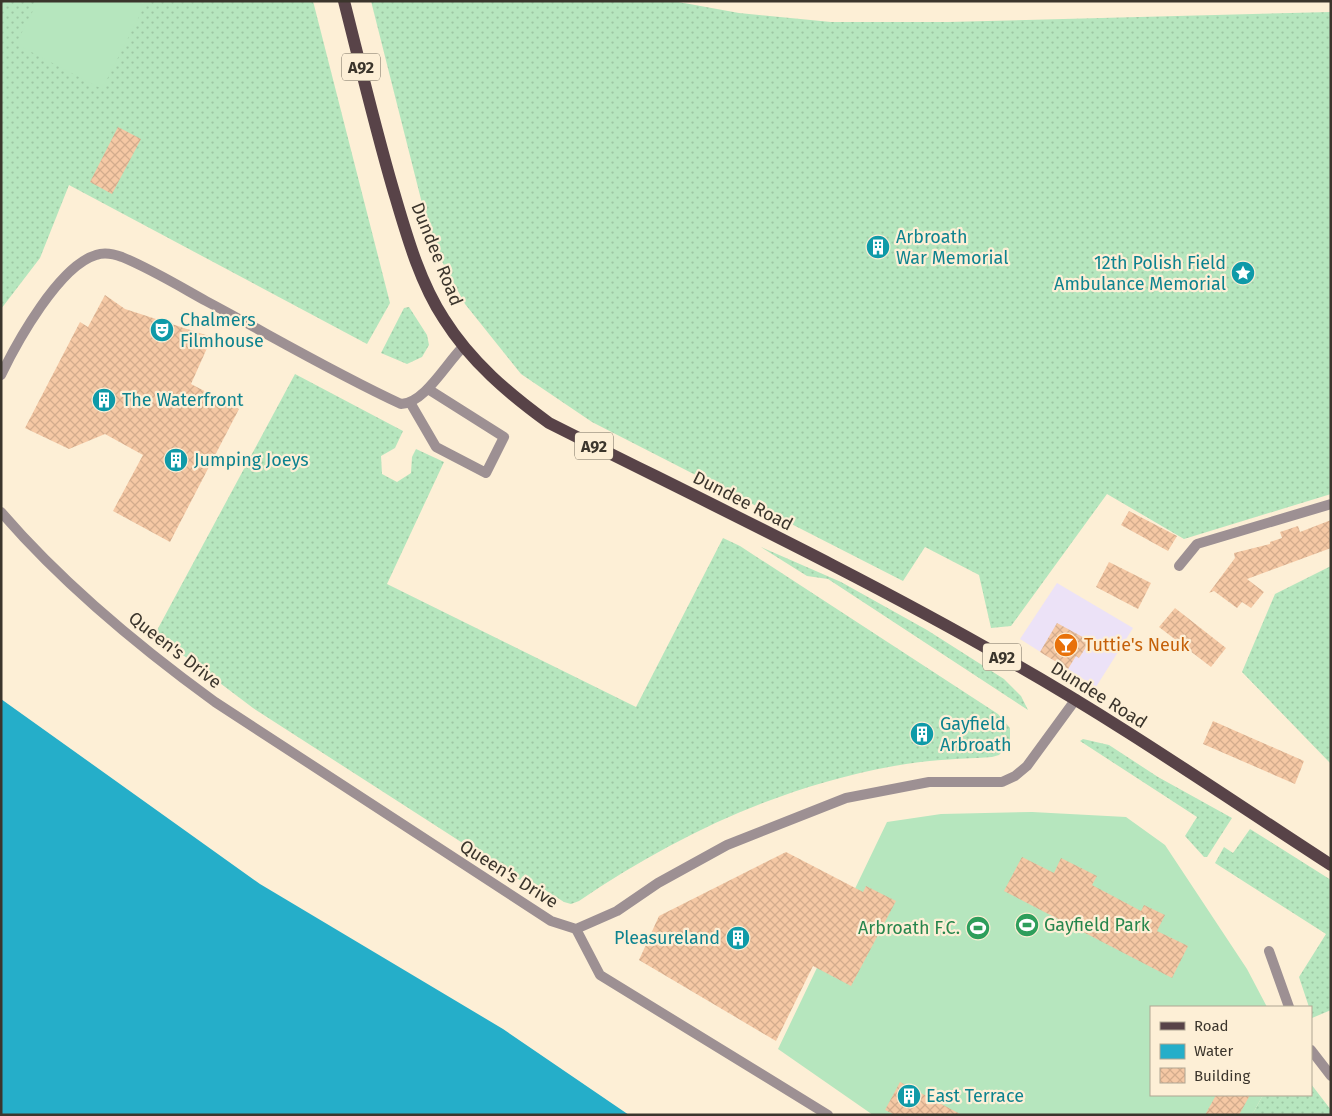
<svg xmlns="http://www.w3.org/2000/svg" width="1332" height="1116" viewBox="0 0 1332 1116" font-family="'Fira Sans',sans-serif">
<defs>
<pattern id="grass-dots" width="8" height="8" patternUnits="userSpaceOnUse" patternTransform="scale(1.25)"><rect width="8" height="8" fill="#b6e6be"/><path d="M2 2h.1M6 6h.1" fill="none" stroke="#9dc6a3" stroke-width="1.8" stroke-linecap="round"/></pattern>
<pattern id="building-cross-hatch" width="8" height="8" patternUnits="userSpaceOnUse" patternTransform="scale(1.25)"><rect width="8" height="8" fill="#f5c8a4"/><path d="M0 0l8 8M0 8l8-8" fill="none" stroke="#d3ac8d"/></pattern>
</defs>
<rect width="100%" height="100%" fill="#fdefd6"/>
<path fill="#ece2f7" d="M1057 583 1133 628 1096 687 1020 639Z"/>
<path fill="url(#grass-dots)" d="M1 1H313L390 303 367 344 69 185 40 258 1 309Z
M371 1H673L739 13 831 22H948L1331 12V494L1184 539 1107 494 1011 626 991 628 979 575 925 547 903 581 592 422 521 374 465 304 432 243Z
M409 307 427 335 429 345 422 357 407 364 381 353 404 308Z
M295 374 403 431 395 448 381 456 382 474 397 482 411 473 412 457 416 449 444 462 387 584 636 707 723 538 740 546 998 714 1010 728V743L999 755 992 757C959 759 926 760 894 766 778 787 675 836 579 901L571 904 564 902 523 876 520 880 253 708 155 634Z
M761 547 841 582 927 630 1004 679 1021 696 1028 710 828 579 807 576Z
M1331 566V764L1242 672 1275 594Z
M1083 739 1109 745 1158 777 1232 818 1207 857H1204L1185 836 1197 817 1080 741Z
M1250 829 1331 880V1010L1312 1018 1311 1007H1309L1299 977 1326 934 1215 863 1224 847 1233 853Z
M1311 1084 1331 1110V1115H1252L1263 1095H1311Z"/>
<path fill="#b6e6be" d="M38 1H147L102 89 16 44Z
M1032 812 1126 817 1165 845 1247 969 1267 1007H1151V1095H1263L1252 1115H873L778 1049 887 822 941 814Z"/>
<path fill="#25aec9" d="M1 699 260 884 503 1029 629 1115H1Z"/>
<path fill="url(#building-cross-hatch)" d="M118 127 141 139 112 194 90 182Z
M105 295 125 309 212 337 191 384 239 409 170 542 113 511 143 455 105 434 69 449 25 428 80 322 88 327Z
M1129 511 1177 536 1168 551 1121 525Z
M1331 520V548L1247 579 1264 592 1251 608 1242 602 1237 608 1214 591 1209 593 1235 558 1234 553 1270 544V542L1282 538 1280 532 1298 526 1300 532Z
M1109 562 1151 583 1138 609 1096 587Z
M1175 608 1226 648 1211 667 1159 627Z
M1057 623 1090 641 1079 658 1076 656 1068 669 1040 652Z
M1213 721 1304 761 1295 784 1203 744Z
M786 852 863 892 866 886 896 901 851 986 813 966 776 1041 639 960 659 916Z
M1022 857 1054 873 1061 858 1097 876 1092 885 1141 911 1144 905 1165 915 1157 931 1188 946 1172 978 1004 891Z
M900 1082 962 1115H895L885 1110Z
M1216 1095H1250L1239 1115H1205Z"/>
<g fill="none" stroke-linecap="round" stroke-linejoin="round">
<path stroke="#9d9093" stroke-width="10" d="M411 404 436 447 486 473 504 437 428 389
M1179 566 1197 544 1331 504
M576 929 600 975 828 1115"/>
<path stroke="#9d9093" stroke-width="10" d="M1 375C17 342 59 266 96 255 104 252 114 254 122 257 151 269 179 286 206 301 270 335 334 373 401 404 425 403 446 363 464 346
M1 512C63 584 138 646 215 702L551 921 576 929 617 911 658 883 727 845 846 798 929 782H1002L1015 776 1027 766 1076 699
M1269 951 1289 1007
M1311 1050 1331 1076"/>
<path stroke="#584348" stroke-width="12" d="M344 1C360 64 375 127 393 189 406 233 419 281 444 319 471 362 509 394 549 423 702 500 858 574 1006 659 1118 722 1223 795 1331 865"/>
</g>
<defs>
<g id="building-disc" transform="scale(1.25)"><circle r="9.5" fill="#0f9aa8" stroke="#fdefd6"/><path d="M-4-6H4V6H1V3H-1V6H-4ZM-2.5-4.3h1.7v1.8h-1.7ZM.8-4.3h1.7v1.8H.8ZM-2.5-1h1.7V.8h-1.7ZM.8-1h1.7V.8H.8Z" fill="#fff"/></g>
<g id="sight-disc" transform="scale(1.25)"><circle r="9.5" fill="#0f9aa8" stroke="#fdefd6"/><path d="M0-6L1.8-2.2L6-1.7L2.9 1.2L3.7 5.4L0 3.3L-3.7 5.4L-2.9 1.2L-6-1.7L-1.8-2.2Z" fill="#fff"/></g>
<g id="theatre-disc" transform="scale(1.25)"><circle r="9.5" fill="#0f9aa8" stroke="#fdefd6"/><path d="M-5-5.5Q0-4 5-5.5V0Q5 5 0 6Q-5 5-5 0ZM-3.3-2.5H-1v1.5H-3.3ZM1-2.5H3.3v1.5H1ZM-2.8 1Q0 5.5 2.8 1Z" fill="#fff"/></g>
<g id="bar-disc" transform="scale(1.25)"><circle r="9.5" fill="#e8710a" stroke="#fdefd6"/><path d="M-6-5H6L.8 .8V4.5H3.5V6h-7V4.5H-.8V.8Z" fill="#fff"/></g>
<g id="stadium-disc" transform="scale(1.25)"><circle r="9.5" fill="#2e9e5b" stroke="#fdefd6"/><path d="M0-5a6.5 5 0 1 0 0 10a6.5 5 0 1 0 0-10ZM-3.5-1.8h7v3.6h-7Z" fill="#fff"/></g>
</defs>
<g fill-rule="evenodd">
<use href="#building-disc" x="878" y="247"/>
<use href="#sight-disc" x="1243" y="273"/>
<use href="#theatre-disc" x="162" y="330"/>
<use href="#building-disc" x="104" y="400"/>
<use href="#building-disc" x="176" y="460"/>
<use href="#bar-disc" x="1066" y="645"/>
<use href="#building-disc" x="922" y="734"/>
<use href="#stadium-disc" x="1027" y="925"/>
<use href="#stadium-disc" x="978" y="928"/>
<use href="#building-disc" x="738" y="938"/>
<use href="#building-disc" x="909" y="1096"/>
</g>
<g text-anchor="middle" stroke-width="4.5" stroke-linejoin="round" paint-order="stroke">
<g fill="#fdefd6" stroke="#756d5f" stroke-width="1">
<rect x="342" y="53.5" width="38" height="27" rx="4"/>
<rect x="575" y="432.5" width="38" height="27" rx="4"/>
<rect x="983" y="643.5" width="38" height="27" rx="4"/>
</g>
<g font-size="16" font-weight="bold" fill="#3b352c">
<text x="361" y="73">A92</text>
<text x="594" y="452">A92</text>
<text x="1002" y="663">A92</text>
</g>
<g font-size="18" fill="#0d838f" stroke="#fdefd6" text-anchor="start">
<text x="896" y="243">Arbroath<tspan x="896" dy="21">War Memorial</tspan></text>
<text x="1226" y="269" text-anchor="end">12th Polish Field<tspan x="1226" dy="21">Ambulance Memorial</tspan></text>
<text x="180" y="326">Chalmers<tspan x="180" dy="21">Filmhouse</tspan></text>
<text x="122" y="406">The Waterfront</text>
<text x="194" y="466">Jumping Joeys</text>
<text x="940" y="730">Gayfield<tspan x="940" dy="21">Arbroath</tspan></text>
<text x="720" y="944" text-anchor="end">Pleasureland</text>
<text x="926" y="1102">East Terrace</text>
</g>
<g font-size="18" fill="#3b352c" stroke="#fdefd6">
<text transform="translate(437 254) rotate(68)" y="6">Dundee Road</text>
<text transform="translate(743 501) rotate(27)" y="6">Dundee Road</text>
<text transform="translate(175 650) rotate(38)" y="6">Queen's Drive</text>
<text transform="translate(1099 695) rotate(32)" y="6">Dundee Road</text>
<text transform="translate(509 874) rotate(32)" y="6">Queen's Drive</text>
</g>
<g font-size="18" fill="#c56008" stroke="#fdefd6" text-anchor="start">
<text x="1084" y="651">Tuttie's Neuk</text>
</g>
<g font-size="18" fill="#27864d" stroke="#fdefd6" text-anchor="start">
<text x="1044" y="931">Gayfield Park</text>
<text x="960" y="934" text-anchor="end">Arbroath F.C.</text>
</g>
</g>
<rect width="1332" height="1116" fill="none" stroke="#3b352c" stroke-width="5"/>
<rect x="1150" y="1006" width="162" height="90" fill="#fdefd6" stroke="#afa592"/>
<rect x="1160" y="1022" width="25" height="8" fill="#584348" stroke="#afa592"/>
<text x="1194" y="1031" font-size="15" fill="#3b352c">Road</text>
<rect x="1160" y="1044" width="25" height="15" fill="#25aec9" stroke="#afa592"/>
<text x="1194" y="1056" font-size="15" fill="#3b352c">Water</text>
<rect x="1160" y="1068" width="25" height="15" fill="url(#building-cross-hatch)" stroke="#afa592"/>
<text x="1194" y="1081" font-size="15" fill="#3b352c">Building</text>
</svg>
